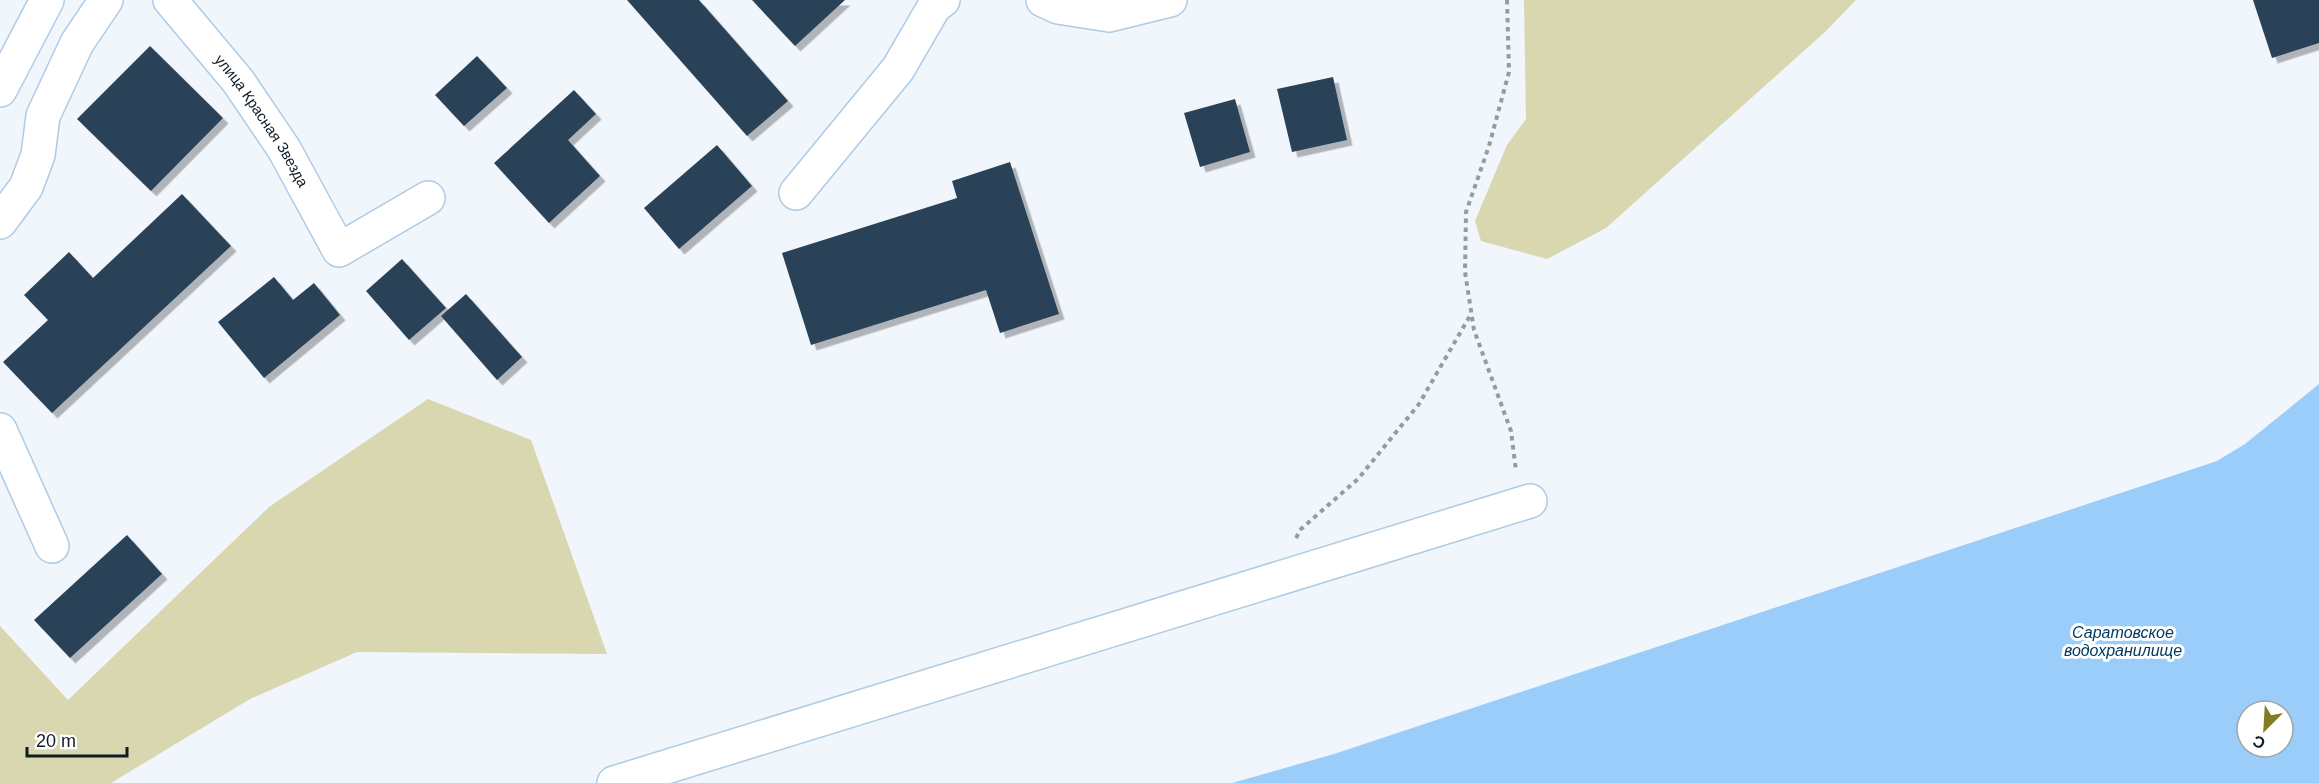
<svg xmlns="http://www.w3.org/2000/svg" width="2319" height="783" viewBox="0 0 2319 783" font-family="Arial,sans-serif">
<defs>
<filter id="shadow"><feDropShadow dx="5.5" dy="5.5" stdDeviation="0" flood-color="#0004"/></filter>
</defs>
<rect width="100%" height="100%" fill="#f0f6fb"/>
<path fill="#d9d7b0" d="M1524 0H1856L1825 32 1606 228 1547 259 1481 241 1475 221 1507 145 1526 119Z
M428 399 531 440 607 654 357 652 250 699 111 783H0V626L68 700 269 507Z"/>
<path fill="#9bcdfa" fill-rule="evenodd" d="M2319 384V783H1232L1334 754 2217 461 2245 444ZM2247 711H2283V747H2247Z"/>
<path fill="#2a4359" filter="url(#shadow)" d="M627 0H699L788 101 747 136Z
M752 0H845L795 46Z
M2253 0H2319V43L2272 58Z
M150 46 223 118 151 191 77 119Z
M477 56 507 88 464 126 435 95Z
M1333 77 1347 140 1292 152 1277 89Z
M574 90 596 114 568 140 600 176 549 223 494 163Z
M1235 99 1250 152 1200 167 1184 113Z
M717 145 752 186 679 249 644 208Z
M1010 162 1059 314 1000 333 986 290 811 345 782 253 957 198 952 181Z
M182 194 231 246 52 413 3 362 48 320 24 295 69 252 93 278Z
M402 259 446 308 409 340 366 291Z
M274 277 293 300 314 283 340 315 264 378 218 322Z
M466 294 522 357 497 380 441 316Z
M127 535 162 574 70 658 34 620Z"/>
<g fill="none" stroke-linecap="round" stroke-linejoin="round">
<g stroke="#aecbe6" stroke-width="36">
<g id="minor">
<path id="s1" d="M170 0 238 81 284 149 339 250 428 198"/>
<path d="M1043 0 1058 7 1109 15 1170 0"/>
<path d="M0 90 47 0"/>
<path d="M796 193 898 69 934 7 943 0"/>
<path d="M0 222 26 187 38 155 43 116 77 43 106 0"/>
<path d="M0 430 52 546"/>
<path d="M614 783 1530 501"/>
</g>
</g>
<path stroke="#949ca2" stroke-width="4" stroke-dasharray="4.5 4.5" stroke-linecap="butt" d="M1507 0 1509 72 1489 146 1466 212 1465 272 1474 330 1511 431 1516 471
M1296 538 1301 529 1358 479 1419 404 1471 314"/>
<use href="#minor" stroke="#fff" stroke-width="33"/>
</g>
<g text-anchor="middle" stroke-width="6" stroke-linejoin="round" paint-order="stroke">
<g font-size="15" fill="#101b24" stroke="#fff">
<text dy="5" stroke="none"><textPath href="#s1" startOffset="152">улица Красная Звезда</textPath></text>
</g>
<g font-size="16" font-style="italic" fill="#003b64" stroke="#fff">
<text x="2123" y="638">Саратовское<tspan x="2123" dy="18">водохранилище</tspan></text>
</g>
</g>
<g transform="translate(2265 729) rotate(204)"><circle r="28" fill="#ffffff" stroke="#9fa4a7" stroke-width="1.5"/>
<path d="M0-4.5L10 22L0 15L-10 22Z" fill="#837c22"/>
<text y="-9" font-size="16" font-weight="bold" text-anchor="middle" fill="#101b24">С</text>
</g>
<path d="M27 747v9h100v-9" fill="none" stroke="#101b24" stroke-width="3"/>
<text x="36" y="747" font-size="18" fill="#101b24" stroke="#ffffff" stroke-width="4.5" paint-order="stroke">20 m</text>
</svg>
